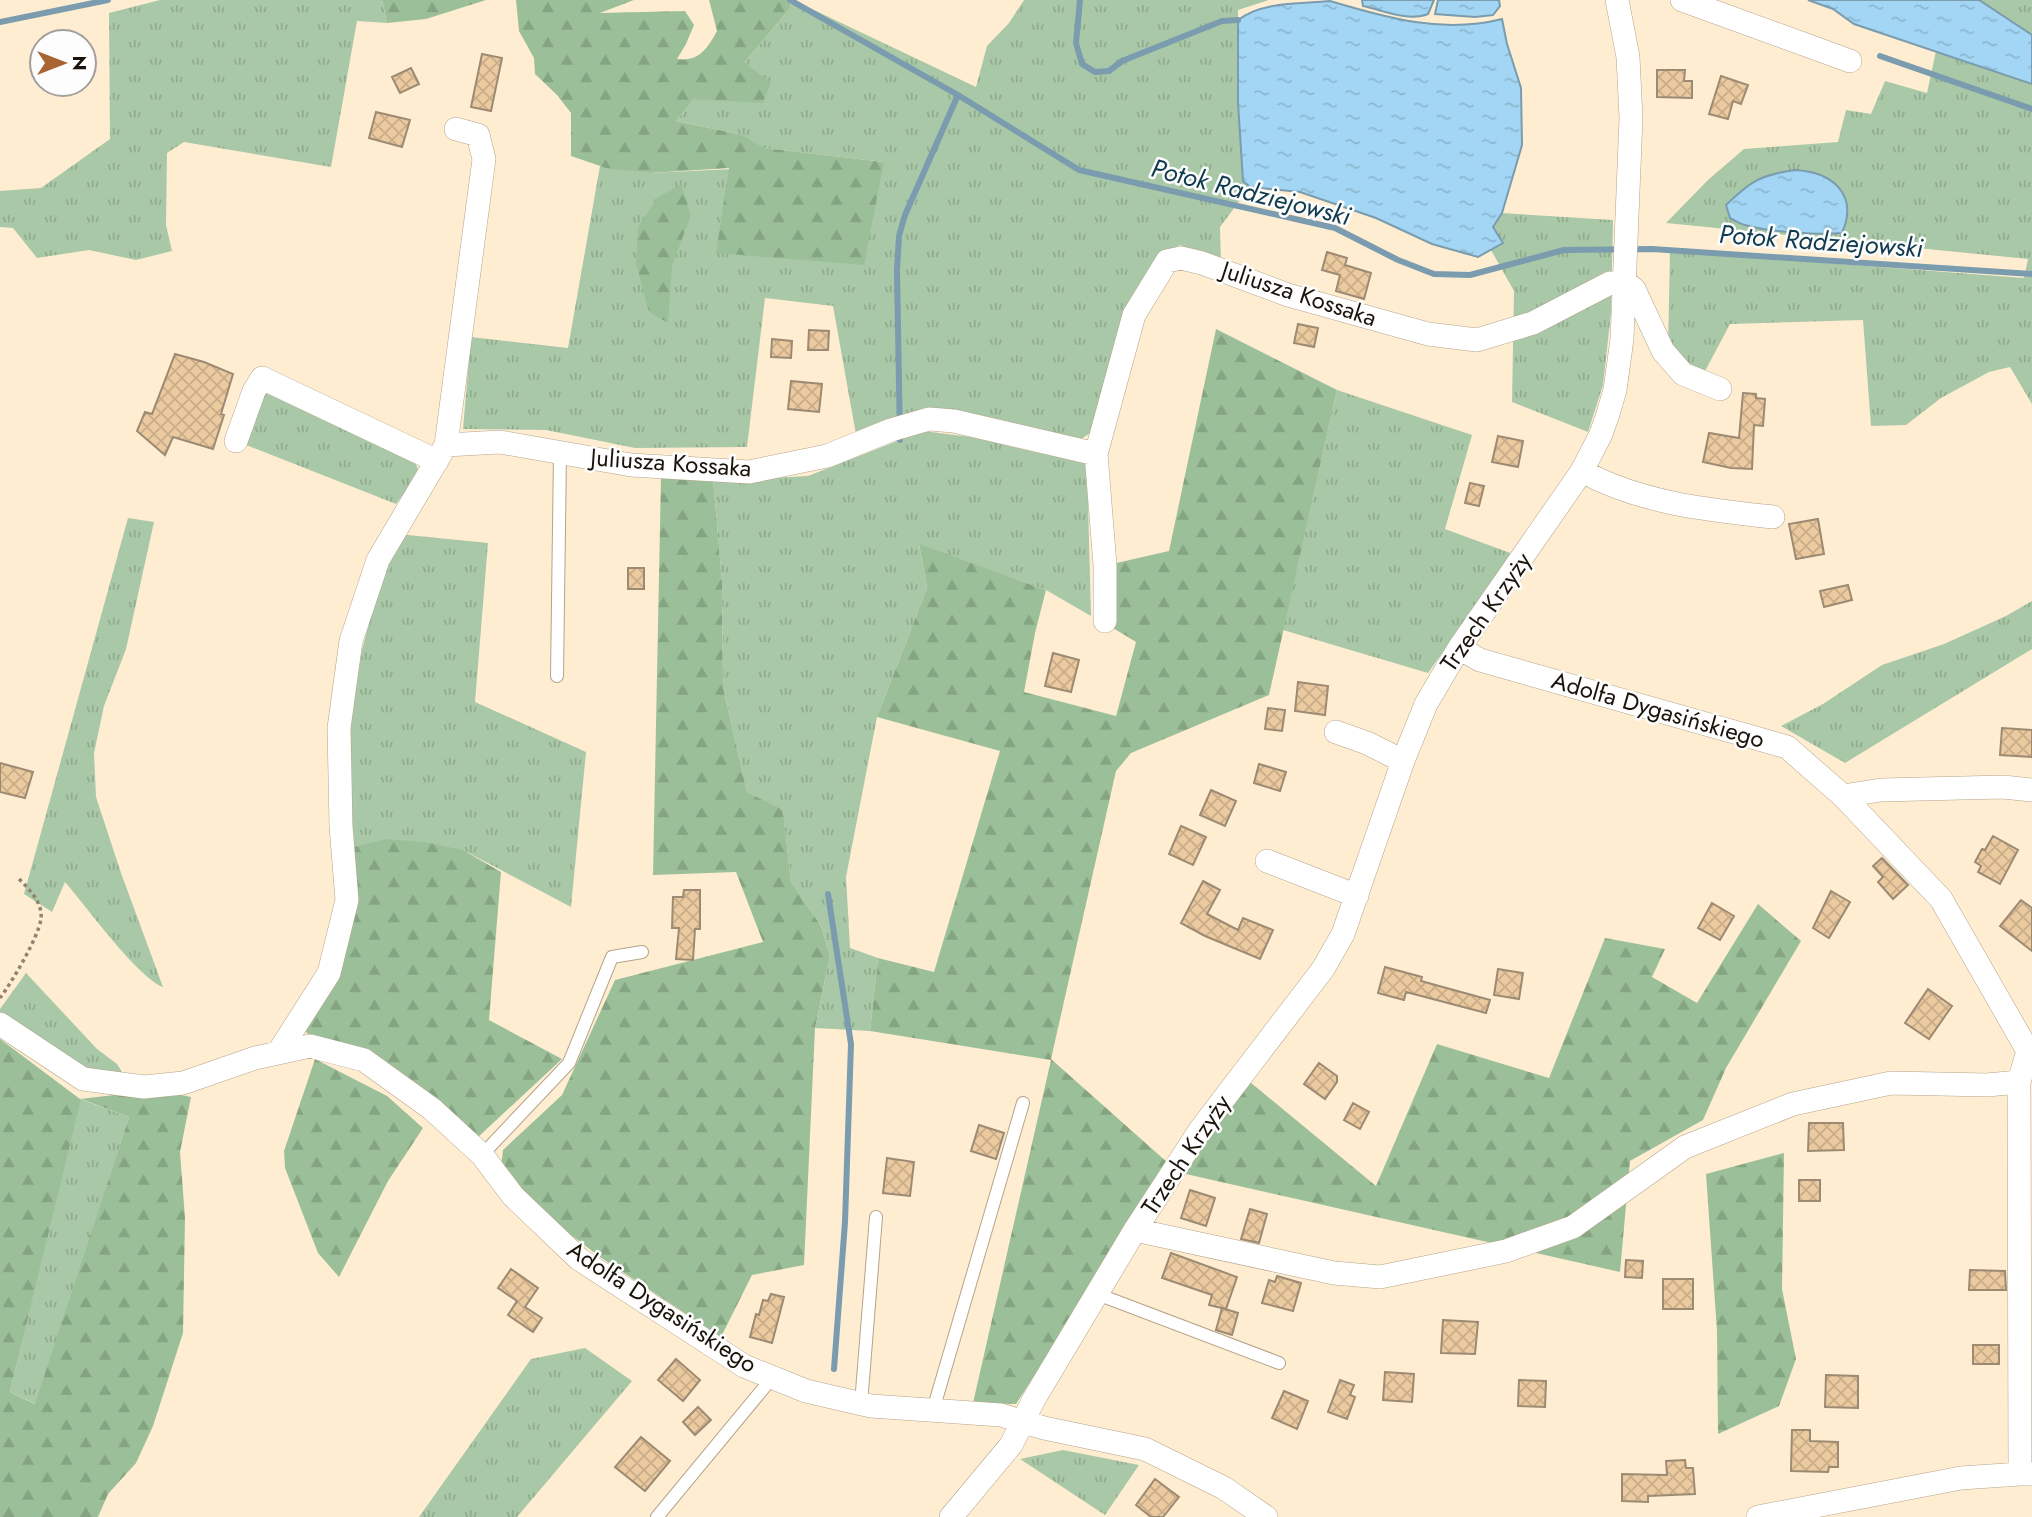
<svg xmlns="http://www.w3.org/2000/svg" width="2032" height="1517" viewBox="0 0 2032 1517" font-family="Jost,sans-serif">
<defs>
<pattern id="grass-tufts" width="24" height="20" patternUnits="userSpaceOnUse" patternTransform="scale(1.75)"><rect width="24" height="20" fill="#a9c8a7"/><path d="M3 7l-1-3M5 7V3M7 7l1-3M15 17l-1-3M17 17v-4M19 17l1-3" fill="none" stroke="#91ab8e"/></pattern>
<pattern id="forest-firs" width="22" height="20" patternUnits="userSpaceOnUse" patternTransform="scale(1.75)"><rect width="22" height="20" fill="#9bc099"/><path d="M5 1l3.5 6h-7zM16 11l3.5 6h-7z" fill="#85a482"/></pattern>
<pattern id="water-ripples" width="26" height="14" patternUnits="userSpaceOnUse" patternTransform="scale(1.75)"><rect width="26" height="14" fill="#a3d6f4"/><path d="M2 4q2-2 4 0t4 0M15 11q2-2 4 0t4 0" fill="none" stroke="#8cb7d0"/></pattern>
<pattern id="building-cross-hatch" width="8" height="8" patternUnits="userSpaceOnUse" patternTransform="scale(1.75)"><rect width="8" height="8" fill="#ebcaa0"/><path d="M0 0l8 8M0 8l8-8" fill="none" stroke="#c9ad88"/></pattern>
</defs>
<rect width="100%" height="100%" fill="#ffedd2"/>
<path fill="url(#grass-tufts)" d="M160 0H382L387 23 357 21 331 167 184 142 167 153 166 225 172 251 136 260 89 250 37 258 13 228 0 227V191L41 188 110 139 109 13Z
M789 0H793L976 87 987 46 1009 23 1024 0H1269L1238 10V103L1243 181 1250 187 1220 227 1221 263 1180 245 1161 256 1095 430 1078 441 938 411 857 440 833 306 765 298 747 447 635 448 546 430 463 429 471 337 568 348 600 166 649 173 884 162 763 148 743 135 676 121 694 99 744 63 791 7Z
M1979 0H2032V35Z
M1936 51 2032 84V404L2010 367 1989 372 1941 398 1906 425 1871 426 1863 320 1730 324 1704 373 1668 350 1670 251 2024 278 2028 259 1666 223 1708 180 1744 149 1838 142 1846 110 1871 114 1885 81 1927 93Z
M1502 213 1613 220 1611 313 1603 385 1588 432 1512 402 1514 291 1491 250 1503 243 1493 227Z
M263 389 415 461 419 473 396 504 236 441Z
M1337 390 1472 435 1445 529 1513 554 1428 673 1283 630Z
M923 431 971 437 1087 464 1091 616 1046 590 919 545 927 588 877 717 846 877 850 948 878 958 870 1031 815 1028 830 956 821 926 791 882 783 811 747 792 723 687 722 581 713 478 719 481 808 476Z
M128 518 154 522 126 649 104 706 94 753 96 797 121 873 163 987C137 977 86 906 65 882L52 912 24 894Z
M398 534 488 543 475 702 586 752 571 907 463 850 350 848V722L362 650 384 565Z
M2032 601V649L1845 763 1781 726 1823 704 1882 665 1944 644 2006 616Z
M26 973 97 1049 117 1064 126 1078 102 1073 73 1062 0 1015V1009Z
M80 1099 129 1117 36 1404 10 1392Z
M585 1348 632 1381 517 1517H419L531 1359Z
M1063 1450 1139 1465 1105 1515 1020 1459Z"/>
<path fill="url(#forest-firs)" fill-rule="evenodd" d="M382 0H486L426 19 387 23Z
M516 0H634L600 13 685 11 694 25 686 44 677 59C699 62 707 49 717 31L709 0H789L791 7 744 63 771 82 763 103 694 99 676 121 743 135 764 148 884 162 864 265 716 253 729 168 649 173 606 168 571 156V113L557 95 535 74 534 58 519 31Z
M681 184 691 215 672 266 668 323 649 312 636 263 638 227 657 198Z
M1216 329 1337 390 1269 695 1131 753 1116 771 1051 1059 1168 1163 1147 1201 1016 1404 973 1403 1051 1060 870 1031 878 958 934 972 1000 751 877 717 927 588 919 544 1046 590 1035 633 1024 692 1116 716 1136 642 1113 628 1112 564 1169 551Z
M661 476 713 478 722 581 723 687 747 792 783 810 791 882 821 926 830 956 815 1028 804 1265 752 1275 721 1337 600 1257 554 1222 501 1167 503 1150 562 1095 615 980 763 942 736 872 653 875Z
M387 839 424 842 463 850 501 872 489 1020 562 1059 477 1138 317 1042 305 1031 350 848Z
M1758 904 1801 941 1726 1068 1703 1120 1630 1161 1620 1272 1177 1172 1250 1082 1376 1186 1437 1044 1549 1078 1605 938 1665 949 1652 977 1697 1003Z
M0 1039 80 1099 157 1090 191 1097 180 1152 185 1218 183 1333 153 1426 136 1463 108 1494 98 1517H0ZM81 1099 129 1117 35 1404 10 1392Z
M315 1059 387 1096 423 1128 388 1181 339 1277 318 1253 285 1168 284 1151Z
M1784 1153 1782 1289 1796 1359 1779 1406 1718 1434 1717 1331 1706 1174Z"/>
<path fill="url(#water-ripples)" stroke="#7a9cae" stroke-width="2" d="M1362 0H1434L1428 14C1409 22 1382 10 1363 6Z
M1438 0H1499L1500 6 1493 15 1475 17 1435 14Z
M1808 0H1979L2032 35V84L1854 24 1833 9Z
M1330 1C1387 18 1443 34 1502 19L1507 44 1521 88 1522 145 1502 213 1493 227 1503 243 1478 257 1432 244 1376 218 1300 192 1250 187 1243 181 1238 103V20C1263 1 1300 4 1330 1Z
M1795 170C1832 172 1859 194 1842 233 1819 235 1768 232 1745 225 1740 224 1734 220 1730 218L1726 205C1751 181 1760 175 1795 170Z"/>
<g fill="none" stroke-linecap="round" stroke-linejoin="round">
<path stroke="#7a9cae" stroke-width="6" d="M790 0 958 95 1079 170 1335 228 1398 260 1434 274 1470 275 1564 250 1652 249 2032 274
M1080 0 1076 43 1082 64 1095 72 1109 71 1122 61 1222 21 1238 20
M0 22 108 0
M1880 56 2032 109
M900 440 897 270 899 236 905 215 958 95
M828 894 851 1044 845 1222 834 1369"/>
</g>
<path fill="url(#building-cross-hatch)" stroke="#9d8a73" stroke-width="2" d="M482 54 502 58 491 111 471 107Z
M411 68 419 84 400 93 392 77Z
M1657 70H1685L1684 81H1692V98L1657 97Z
M1721 76 1748 85 1741 104 1733 101 1728 119 1709 114Z
M376 112 410 120 402 147 369 138Z
M1327 252 1347 258 1345 265 1371 273 1364 299 1336 291 1340 275 1322 270Z
M1298 324 1318 328 1314 347 1294 343Z
M809 330 829 331 828 350H808Z
M772 339 792 341 791 358 771 357Z
M175 354 204 362 233 374 221 414 224 415 213 449 173 437 165 455 137 431 145 412 152 414Z
M791 381 822 384 819 412 788 409Z
M1743 393 1756 394V398L1765 399 1763 426 1754 425 1752 469 1731 468 1703 462 1709 433 1739 438Z
M1498 436 1523 441 1518 467 1492 462Z
M1470 483 1484 486 1479 506 1465 503Z
M1818 519 1824 554 1796 559 1789 524Z
M628 568H644V589H628Z
M1848 585 1852 600 1824 607 1820 591Z
M1053 653 1079 660 1071 692 1045 686Z
M1298 682 1328 686 1325 715 1295 711Z
M1268 708 1285 710 1282 731 1265 729Z
M2002 728 2032 730V757L2000 755Z
M0 763 33 772 25 798 0 792Z
M1259 764 1286 772 1280 791 1254 783Z
M1211 790 1236 801 1225 826 1200 815Z
M1181 826 1206 837 1193 865 1169 854Z
M1993 836 2018 850 2000 884 1978 872 1981 866 1975 862 1982 849 1985 850Z
M1882 858 1908 885 1893 899 1878 882 1883 877 1873 866Z
M1203 881 1220 890 1207 914 1238 930 1243 918 1273 930 1260 959 1205 936 1181 923Z
M684 890H700V929H695L693 960 676 959 679 928H672L673 897H683Z
M1831 891 1850 902 1829 938 1813 928Z
M2021 900 2032 908V951L2000 926Z
M1712 903 1734 916 1720 940 1698 928Z
M1385 967 1422 977 1421 981 1490 1000 1486 1013 1406 992 1404 1000 1378 993Z
M1498 969 1523 973 1519 999 1494 995Z
M1928 989 1952 1006 1929 1039 1905 1023Z
M1319 1063 1337 1076V1082L1325 1099 1304 1084Z
M1353 1103 1369 1112 1360 1129 1344 1120Z
M1809 1123H1843L1844 1150 1808 1151Z
M979 1125 1004 1133 996 1159 971 1151Z
M887 1158 914 1162 910 1196 883 1193Z
M1799 1180H1820V1201H1799Z
M1190 1190 1215 1198 1206 1226 1181 1218Z
M1250 1209 1267 1214 1259 1243 1241 1239Z
M1171 1253 1237 1277 1226 1309 1209 1305 1212 1295 1162 1278Z
M1626 1260 1643 1261 1642 1278 1625 1277Z
M511 1269 538 1288 525 1307 542 1318 533 1332 508 1315 517 1301 498 1288Z
M1970 1270 2005 1271 2006 1290H1969Z
M1277 1276 1301 1283 1293 1311 1262 1303 1269 1280 1275 1282Z
M1663 1279H1693V1309H1663Z
M771 1294 784 1297 772 1343 750 1337 756 1314 759 1315 763 1300 768 1301Z
M1222 1308 1238 1313 1232 1335 1216 1330Z
M1443 1320 1478 1322 1475 1354 1441 1353Z
M1973 1345H1999V1364H1973Z
M676 1359 700 1380 683 1401 658 1380Z
M1385 1372 1414 1374 1412 1402 1383 1400Z
M1826 1375 1858 1376V1408L1825 1407Z
M1340 1380 1354 1385 1350 1395 1355 1397 1347 1419 1328 1412Z
M1519 1380 1546 1381 1545 1407 1518 1406Z
M1284 1391 1308 1401 1297 1429 1272 1418Z
M698 1407 711 1420 695 1435 683 1422Z
M1792 1430H1810V1441L1838 1442V1467H1829L1828 1472 1791 1471Z
M641 1437 670 1461 645 1491 615 1467Z
M1685 1460 1686 1468H1693L1695 1494 1648 1496V1502L1622 1501V1474L1667 1475 1666 1461Z
M1155 1479 1179 1497 1163 1517H1151L1136 1505Z"/>
<g fill="none" stroke-linecap="round" stroke-linejoin="round">
<g stroke="#b4a48a" stroke-width="14">
<path id="service" d="M557 676 560 453
M482 1155 569 1063 612 957 642 952
M1097 1294 1279 1363
M861 1404 876 1217
M933 1410 1023 1103
M657 1517 772 1378"/>
</g>
<g stroke="#b4a48a" stroke-width="24">
<path id="minor" d="M1682 0 1850 61
M236 441 254 391 262 378 437 461
M446 445 484 159 478 135 456 129
M1096 454 1105 565V621
M1582 471C1639 503 1709 510 1773 517
M1459 648 1480 660 1787 747 1843 796 1941 899 2028 1051 2019 1082 2020 1474H2032
M1336 732 1367 743 1403 761
M1843 796 1881 790 2003 787 2032 790
M1267 861 1357 896
M0 1024 83 1079 144 1087 183 1083 255 1058 310 1046 364 1060 432 1109 482 1155 513 1196 579 1259 744 1366 806 1391 871 1406 1001 1415 1044 1428 1145 1449 1224 1488 1266 1517
M278 1053 329 973 347 900 341 826 339 728 351 641 378 560 446 445 500 442 631 465 749 472 827 456 891 430 929 419 954 421 1096 454 1134 315 1167 261 1181 258 1202 263 1288 295 1428 334 1477 340 1533 323 1610 283 1625 282 1634 289 1663 351 1683 374 1720 389
M1135 1230 1334 1273 1380 1277 1506 1251 1573 1227 1685 1147 1793 1104 1891 1083 1987 1085 2019 1082
M951 1517 1011 1445 1034 1399 1135 1230 1200 1130 1323 969 1343 934 1403 761 1426 704 1459 648 1582 471 1601 434 1608 414 1615 390 1622 339 1631 118 1628 57 1617 0
M1758 1517 1961 1478 2020 1474"/>
</g>
<path stroke="#8f8371" stroke-width="3.5" stroke-dasharray="3.5 3.5" stroke-linecap="butt" d="M0 998C12 982 38 938 41 919 43 902 28 888 17 877"/>
<use href="#service" stroke="#fff" stroke-width="12"/>
<use href="#minor" stroke="#fff" stroke-width="23"/>
</g>
<g text-anchor="middle" stroke-width="5" stroke-linejoin="round" paint-order="stroke">
<g font-size="24" fill="#1a130a" stroke="#fdfdfd">
<text transform="translate(1299 294) rotate(18)" y="8">Juliusza Kossaka</text>
<text transform="translate(671 463) rotate(4)" y="8">Juliusza Kossaka</text>
<text transform="translate(1486 612) rotate(-55)" y="8">Trzech Krzyży</text>
<text transform="translate(1658 710) rotate(16)" y="8">Adolfa Dygasińskiego</text>
<text transform="translate(1186 1155) rotate(-56)" y="8">Trzech Krzyży</text>
<text transform="translate(662 1307) rotate(33)" y="8">Adolfa Dygasińskiego</text>
</g>
<g font-size="26" font-style="italic" fill="#103b4f" stroke="#fdfdfd">
<text transform="translate(1251 192) rotate(14)" y="9">Potok Radziejowski</text>
<text transform="translate(1821 241) rotate(4)" y="9">Potok Radziejowski</text>
</g>
</g>
<g transform="translate(63 63) rotate(90)"><circle r="33" fill="#fdfdfd" stroke="#a29f9c" stroke-width="2"/>
<path d="M0-5L12 26L0 18L-12 26Z" fill="#a86533"/>
<text y="-10" font-size="19" font-weight="bold" text-anchor="middle" fill="#1a130a">N</text>
</g>
</svg>
